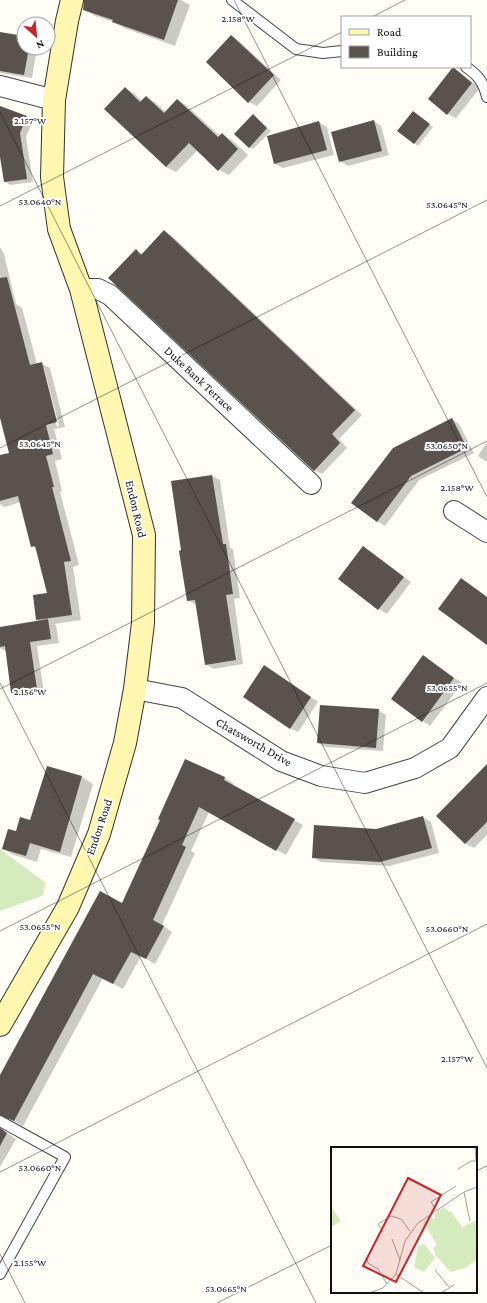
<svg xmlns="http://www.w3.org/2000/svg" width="487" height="1303" viewBox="0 0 487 1303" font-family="'Crimson Pro',serif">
<rect width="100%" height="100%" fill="#fffdf5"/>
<path fill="#d5ebbd" d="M0 849 46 883 42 896 0 911Z"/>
<path fill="#0003" fill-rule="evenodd" d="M87 0H181L190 5 175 46 124 28 114 22 95 16 84 9Z
M0 33 24 37V48H37L32 78 0 73Z
M232 36 239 41 281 80 257 106 249 102Z
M453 69 461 73 480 88 456 118 448 114Z
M125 88 135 94 142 101 146 97 156 103 166 112 178 100 187 106 220 136 222 135 232 140 248 155 229 175 219 170 198 150 176 172 166 167Z
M0 107 33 121 26 137 33 182 11 185 5 182 0 149Z
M253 115 271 131 253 149 249 147Z
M417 115 433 127 418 146 414 143Z
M374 121 381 126 389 155 348 166 340 161Z
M319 122 327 127 334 155 283 168 275 164Z
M165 232 172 236 362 415 339 439 347 448 322 474 314 470 136 250 143 254Z
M0 247 4 254 16 304 22 308 37 364 41 363 50 368 65 427 54 429 62 459 55 461 62 491 60 492 79 565 73 567 81 620 54 624 56 625 59 643 37 646 44 693 20 697 12 692 6 651 0 648V628L40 622 37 620 48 594 37 549 32 546 21 502 4 507 0 504V456L10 453 0 414ZM42 368H44L59 426 57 427Z
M452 419 459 424 474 453 419 480 385 526 377 521Z
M487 442V462L478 456Z
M212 476 220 480 230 548 233 549 240 598 234 599 243 664 213 669 206 664 196 605 188 600Z
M371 552 411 582 387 614 379 609 339 579Z
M462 579 487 597V643Z
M423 656 462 683 430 726 392 699Z
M272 671 318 702 298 732 290 728Z
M378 710 386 715 383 751 326 747 318 743Z
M185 761 225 778 234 784 233 786 303 825 286 855 209 812 191 851 195 853 162 925 172 932 155 964 141 956 123 989 103 978 23 1126 10 1119 4 1123 3 1127 4 1131 16 1139 0 1167V1077L123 905 161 820Z
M487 766V835L474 848 466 844 438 816Z
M47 767 82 777 93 784 71 857 41 849 37 862 14 855 3 849 17 832 31 821Z
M423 817 431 822 439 853 389 866 321 862 313 857 376 830Z"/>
<path fill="#5a524d" d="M84 0H178L164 40 112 22 113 20 83 10Z
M0 32 24 36V48H29L24 75 0 71Z
M231 35 274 75 248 103 206 62Z
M453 67 472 83 447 115 428 99Z
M125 87 140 102 146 96 164 113 177 99 218 137 222 133 238 149 218 171 189 143 166 167 104 109Z
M0 106 27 116 20 133 27 179 4 182 0 157Z
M413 111 430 124 414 144 397 131Z
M253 114 267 128 249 148 234 134Z
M374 120 382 151 339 162 331 132Z
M319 121 327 150 274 164 267 136Z
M164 230 355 410 332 434 340 443 314 471 108 278 136 249 141 255Z
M7 277 30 365 42 362 57 422 46 425 53 454 46 456 54 487H52L71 561 64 562 72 615 36 620 33 595 47 593 35 546 31 547 18 496 0 501V455L9 453 0 418V278Z
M452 418 467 448 411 476 377 522 351 503 393 448Z
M212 475 223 544H226L233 594 226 595 236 660 205 665 195 600 187 601 179 551 181 550 171 481Z
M363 546 404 577 378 610 338 579Z
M461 578 487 597V645L438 609Z
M48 619 51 639 30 642 37 689 11 693 5 646 0 647V627Z
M423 655 454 678 422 722 391 699Z
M264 665 311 697 290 729 243 697Z
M320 705 379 709 376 748 317 743Z
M185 759 225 777 224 780 295 819 276 851 199 807 182 845 186 847 153 920 164 926 146 959 131 952 113 984 93 974 14 1121 0 1115V1075L100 891 122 903 160 820 158 819Z
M487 764V822L465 844 436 816Z
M47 766 82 776 60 852 30 843 26 856 2 849 8 829 16 831 20 817 30 820Z
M423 816 432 848 380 862 312 858 314 825 376 829Z
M0 1128 7 1133 0 1146Z"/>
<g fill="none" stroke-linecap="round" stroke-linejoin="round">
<g stroke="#444" stroke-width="12">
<path id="service" d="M232 0 296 49 323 53 342 51
M466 67C478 75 484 83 487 97
M0 1121 65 1157 0 1274"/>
</g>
<g stroke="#444" stroke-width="22">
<path id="minor" d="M0 86 54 100
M81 289H98L110 295 311 484
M454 511 487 532
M135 689 182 698 281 761 321 776 365 783 415 768 450 748 487 697"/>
</g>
<g stroke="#333" stroke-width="24">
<path id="secondary" d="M0 1025 68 907 99 834 125 743 135 689 143 623 144 535 81 289 59 229 52 177 54 100 67 21 72 0"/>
</g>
<use href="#service" stroke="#fff" stroke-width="10"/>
<use href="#minor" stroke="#fff" stroke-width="20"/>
<use href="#secondary" stroke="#fff6b0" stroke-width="22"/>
</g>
<path fill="none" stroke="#111" stroke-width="1" stroke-opacity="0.45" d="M234 0 487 497M372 17 405 0M0 112 487 1068M0 206 342 32M0 448 487 200M0 683 316 1303M0 689 487 441M0 931 487 683M476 1171 487 1166M0 1172 487 924M0 1254 25 1303M217 1303 332 1245"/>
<g text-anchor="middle" stroke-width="4" stroke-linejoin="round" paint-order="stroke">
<g font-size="12" fill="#111" stroke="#fff">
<text transform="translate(199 379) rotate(43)" y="4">Duke Bank Terrace</text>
<text transform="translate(136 509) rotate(77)" y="4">Endon Road</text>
<text transform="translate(254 742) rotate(30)" y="4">Chatsworth Drive</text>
<text transform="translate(99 827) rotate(-71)" y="4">Endon Road</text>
</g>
</g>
<g transform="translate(331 1147)">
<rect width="146" height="146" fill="#fffdf5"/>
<path d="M0 59 10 74 0 80ZM113 60 118 65 120 64 131 80 146 73V112L136 120 120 125 105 109 102 101 106 98 92 74 104 71V66ZM93 97 104 111 93 125 83 120 87 99Z" fill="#d5ebbd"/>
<path fill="none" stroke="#a09f9a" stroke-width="1" d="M144 0 145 13M127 22 140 14H146M133 45 139 74M105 63 100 55 125 39M52 85 47 77 60 69 70 72 79 84M61 92 69 113M36 110 37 116 47 122 56 137M104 123 118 140M65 127 93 146M38 146 52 141 65 127 74 94 87 76 133 45 146 40M110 146 123 138"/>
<path fill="#c4262e" fill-opacity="0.15" stroke="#c4262e" stroke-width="2" d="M77 31 110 48 65 135 32 119Z"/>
<rect width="146" height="146" fill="none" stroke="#111" stroke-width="2"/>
</g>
<g font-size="10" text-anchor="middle" fill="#111" stroke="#fff" stroke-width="4" stroke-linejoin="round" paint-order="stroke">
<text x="238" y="22">2.158°W</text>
<text x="30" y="124">2.157°W</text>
<text x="40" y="205">53.0640°N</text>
<text x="447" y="208">53.0645°N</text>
<text x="40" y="447">53.0645°N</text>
<text x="447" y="449">53.0650°N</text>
<text x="457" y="491">2.158°W</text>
<text x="447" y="691">53.0655°N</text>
<text x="30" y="695">2.156°W</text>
<text x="40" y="930">53.0655°N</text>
<text x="447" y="932">53.0660°N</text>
<text x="457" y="1062">2.157°W</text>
<text x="40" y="1171">53.0660°N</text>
<text x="30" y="1266">2.155°W</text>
<text x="226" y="1292">53.0665°N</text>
</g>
<rect x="341" y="16" width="130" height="52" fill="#ffffff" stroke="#a0a0a0"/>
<rect x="349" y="29" width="20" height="6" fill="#fff6b0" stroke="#a0a0a0"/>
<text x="377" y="36" font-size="12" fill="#111111">Road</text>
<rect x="349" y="46" width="20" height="12" fill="#5a524d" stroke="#a0a0a0"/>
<text x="377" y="56" font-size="12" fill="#111111">Building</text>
<g transform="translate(36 36) rotate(153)"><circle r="19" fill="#ffffff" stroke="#a0a0a0"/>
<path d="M0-3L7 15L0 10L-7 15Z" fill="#c4262e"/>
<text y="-6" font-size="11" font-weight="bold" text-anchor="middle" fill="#111111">N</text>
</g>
</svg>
